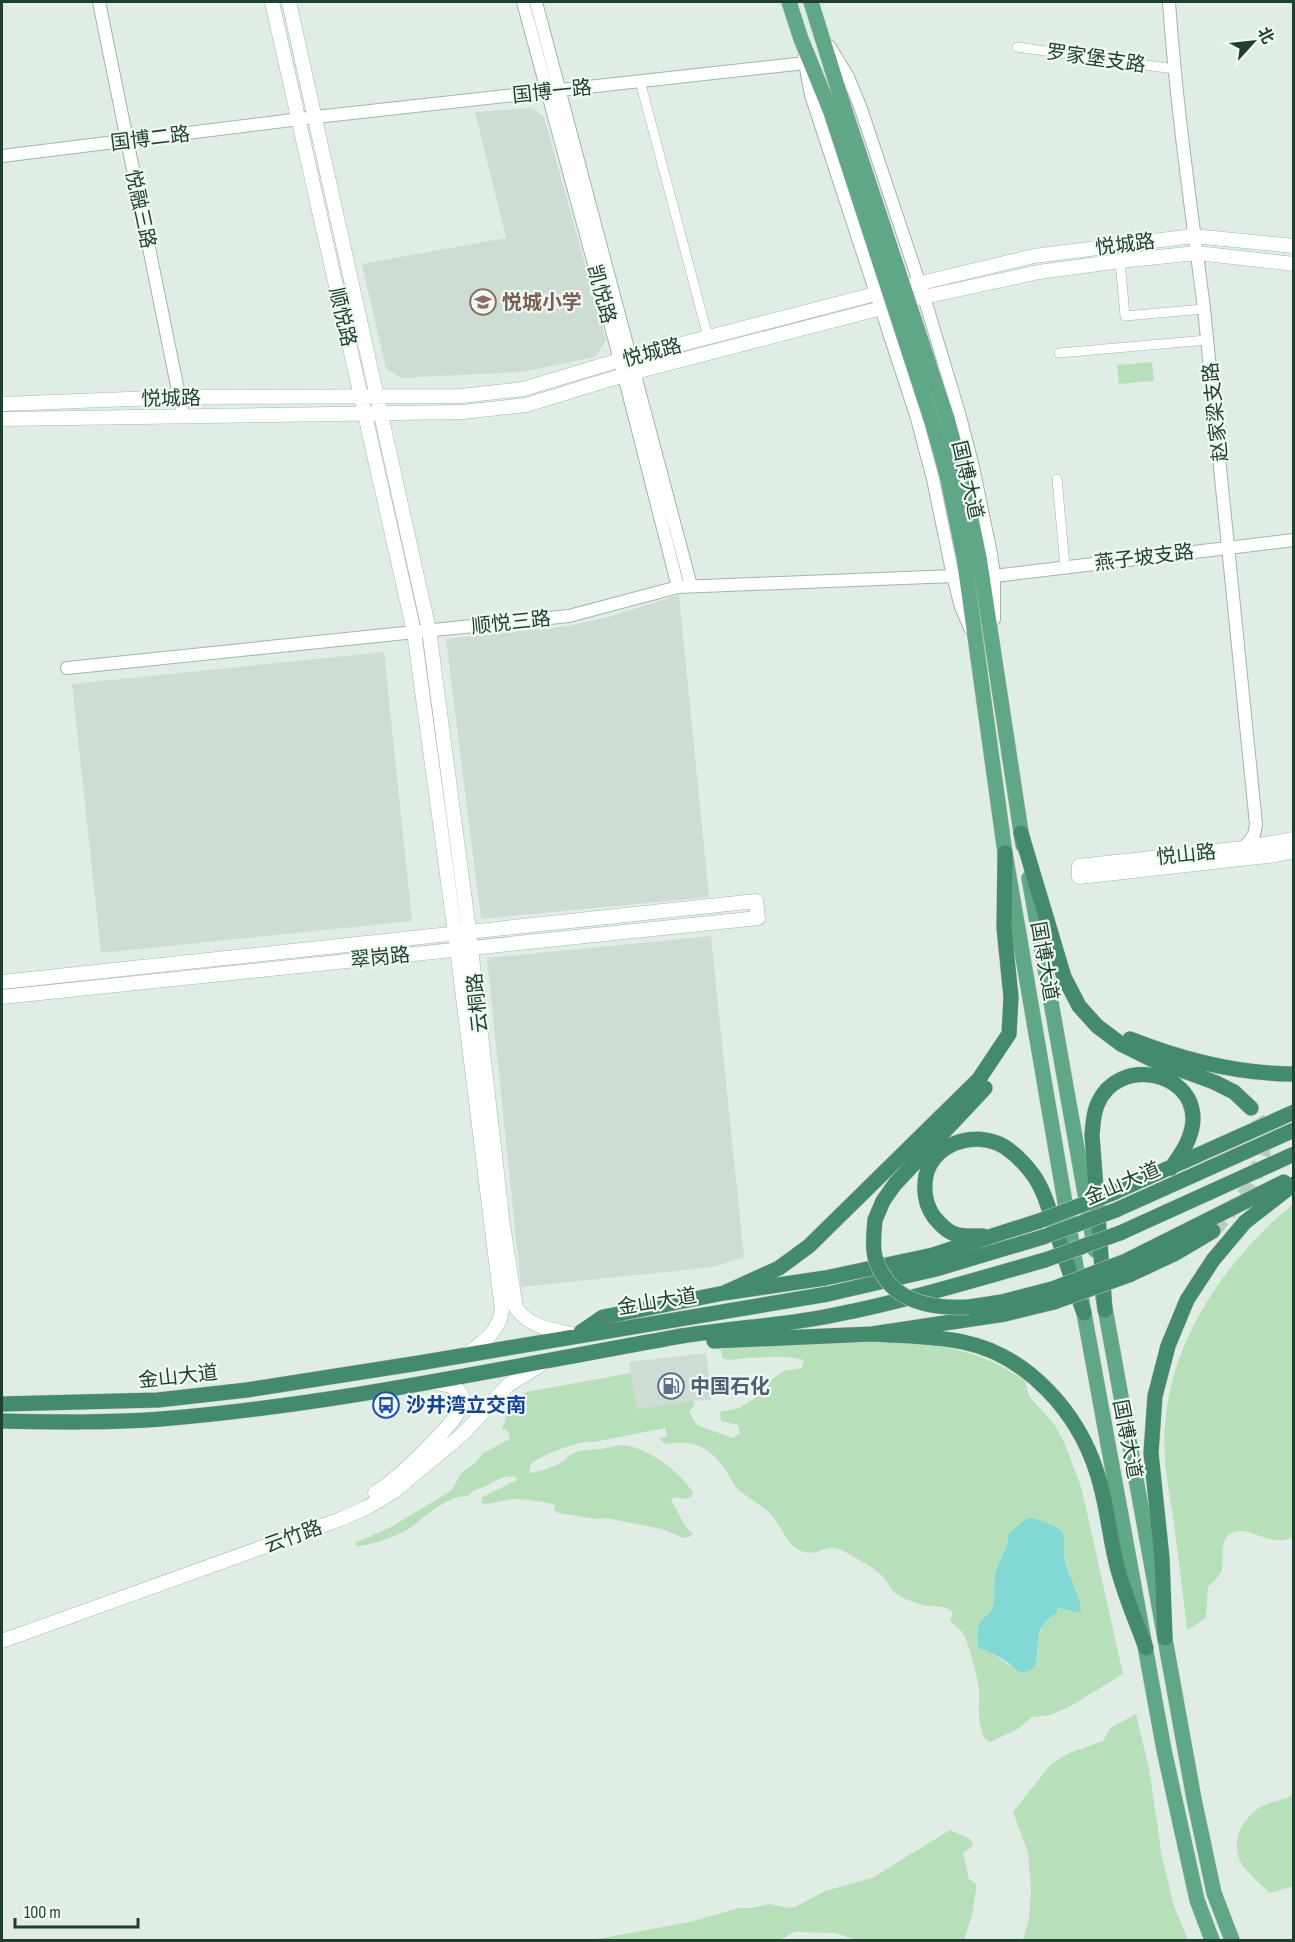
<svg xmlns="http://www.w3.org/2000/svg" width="1295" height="1942" viewBox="0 0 1295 1942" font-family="'Sofia Sans Condensed','Noto Sans SC',sans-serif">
<rect width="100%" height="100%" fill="#e0ede5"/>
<path fill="#ceddd3" d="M532 108 544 117 606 340 595 357 521 372 402 378 386 369 362 264 506 238 475 112Z
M679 595 709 897 481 919 446 639 568 626 608 617Z
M384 652 412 921 101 953 72 684Z
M711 936 744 1257 713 1267 521 1287 487 958Z
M706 1353 712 1399 635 1409 629 1362Z"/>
<path fill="#b7e0ba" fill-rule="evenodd" d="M1152 362 1154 381 1119 384 1117 365Z
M1293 1204V1537C1269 1548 1252 1526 1234 1532 1218 1537 1224 1556 1222 1569 1221 1576 1213 1581 1208 1587L1206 1618 1187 1630C1183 1592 1178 1555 1173 1517 1170 1498 1166 1478 1165 1458 1158 1358 1218 1266 1293 1204Z
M873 1342C935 1344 973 1345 1025 1381L1029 1396 1054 1424 1064 1442 1082 1490 1123 1674 1069 1707 1050 1715 1032 1717 1018 1729 990 1742 985 1739C976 1722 980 1706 979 1688 978 1680 968 1640 963 1633 960 1629 954 1626 950 1620L953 1612C944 1605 937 1607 927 1606 918 1604 909 1601 901 1597 891 1592 890 1585 883 1577 877 1569 850 1554 841 1550 822 1542 816 1563 793 1546 785 1539 780 1525 772 1516 763 1505 750 1500 740 1491 734 1486 731 1479 727 1472 711 1448 696 1439 666 1444L659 1439 667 1436 665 1428 594 1442C580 1440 541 1455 531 1464L529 1473C537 1473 557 1466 564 1461 568 1458 566 1457 570 1455 580 1449 590 1450 601 1449 609 1448 615 1445 623 1445 647 1447 682 1473 693 1493L691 1497 685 1499 675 1497 671 1500 686 1527 693 1534 689 1537 684 1538 662 1529 606 1518 596 1519 558 1513 554 1509 555 1505C548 1502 523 1499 515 1499 503 1499 493 1506 481 1503L482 1497 517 1480 516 1477C499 1475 498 1481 484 1487 475 1490 475 1489 468 1496 447 1495 427 1516 410 1528 400 1535 369 1546 357 1546L355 1543 391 1527 452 1490 461 1473 475 1463 483 1453 510 1439 508 1432 502 1428 505 1422 507 1410 526 1392 631 1373 636 1409 693 1401 695 1404 689 1412 697 1425 733 1438 740 1433 738 1425 721 1421 720 1412 740 1408 749 1402 765 1392 770 1381 783 1371 802 1368 804 1360C787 1355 767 1357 750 1358 740 1358 732 1362 722 1358L721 1350 730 1347ZM1024 1520C1044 1522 1051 1523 1064 1539L1063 1552 1074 1589 1068 1611 1064 1607H1057L1045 1621 1040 1633 1037 1639 1038 1659 1017 1670 989 1652 978 1648C977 1639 975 1629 981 1621 985 1616 990 1612 993 1606 996 1596 993 1584 995 1574 999 1559 1009 1549 1008 1534Z
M1136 1714 1149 1768 1162 1857 1174 1906 1188 1940H1023L1029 1919 1031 1889 1028 1853 1013 1812 1051 1764 1069 1753 1103 1741 1110 1728Z
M1293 1795V1886L1270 1893C1261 1885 1250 1875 1243 1866 1228 1845 1242 1817 1262 1806 1272 1801 1284 1800 1293 1795Z
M950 1830 970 1839 973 1843 972 1847 963 1853 969 1879 976 1884V1889L972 1915 964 1940H857L835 1933 795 1932 779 1940H591L690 1922 739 1908H752L769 1904 789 1908 795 1907 825 1891 872 1878Z"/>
<path fill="#82d8d4" d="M1031 1518C1039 1520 1055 1525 1061 1531 1067 1537 1063 1546 1064 1554 1066 1574 1080 1592 1081 1612 1071 1613 1066 1607 1057 1608V1613C1047 1618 1040 1627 1038 1638 1036 1648 1042 1672 1023 1672 1016 1672 1012 1665 1007 1662 998 1656 988 1651 978 1648 978 1639 975 1629 981 1621 985 1616 990 1613 993 1606 996 1596 993 1584 995 1574 999 1559 1009 1549 1008 1534L1024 1520Z"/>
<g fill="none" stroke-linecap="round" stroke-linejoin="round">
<path stroke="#b9cac1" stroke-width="15" stroke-dasharray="15 8" stroke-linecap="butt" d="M1213 1231 1253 1185 1263 1153 1261 1125 1251 1108"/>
<g stroke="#a2b5ab" stroke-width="10">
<path id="minor" d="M1017 47 1174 69
M640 81 708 337
M1120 261 1125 316 1204 309
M1059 353 1207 340
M1057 479 1065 566"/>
</g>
<g stroke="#a2b5ab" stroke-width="14">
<path id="tertiary" d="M99 2 183 415
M523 2 620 360 678 587
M536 2 691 586
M1169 2C1176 105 1191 206 1204 309L1256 824 1254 835 1244 848
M829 46 848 77 860 106 924 297 959 413 973 467 991 554 994 576V619
M804 58 811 95 916 415 933 479 953 576 961 607 970 628
M2 156 316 117 805 63
M994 576 1294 540
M67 668 569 616 678 587 953 576"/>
</g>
<g stroke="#a0bdad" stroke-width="15">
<path id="secondary" d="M272 2 414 632 455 933 502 1310C499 1332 483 1342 466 1355
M289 2 429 630 469 931 503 1225 516 1308C530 1328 553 1330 576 1335
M2 404 180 397 461 396 523 389 620 360 875 294 1034 256 1193 236 1294 246
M2 419 463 412 526 405 624 375 924 297 1039 272 1120 261 1197 253 1294 264
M1294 839 1244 848 1079 866V877L1276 855 1294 851
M2 982 756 901 758 918 2 997
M375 1493C397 1479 416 1460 434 1441 454 1421 486 1388 435 1383
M2 1641 341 1519 368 1507 393 1492 464 1433 508 1385 544 1363"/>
</g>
<g stroke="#c0c9c5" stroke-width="16">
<path id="primary" d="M789 2 801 39 832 115
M811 2 845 111
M961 471 979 557 1023 845
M947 475 964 557 1005 853 1084 1313 1164 1750 1197 1900 1212 1940
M1029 878 1095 1250
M1103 1297 1194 1799 1214 1893 1232 1940"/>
</g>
<g stroke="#c0c9c5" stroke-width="16">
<path id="trunk" d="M1021 833 1064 977 1079 1006 1097 1026 1121 1044 1151 1059 1214 1082 1234 1092 1251 1108
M1130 1039C1183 1060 1237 1074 1294 1074
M1113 1193 1294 1112
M1116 1210 1294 1130
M875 1220 883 1201 895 1184 985 1088
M1120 1233 1294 1154
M983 1236C974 1236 963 1237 955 1234 947 1232 940 1224 934 1217 927 1207 924 1195 925 1183 927 1145 974 1128 1005 1147 1017 1155 1026 1165 1034 1176 1045 1192 1050 1213 1056 1231 1065 1258 1074 1286 1084 1313
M1126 1261 1284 1182
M1129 1275 1174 1254 1213 1231
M724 1293 779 1268 809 1246 979 1079 1009 1034 1011 997 1004 928 1005 853
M969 1307 1002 1302 1052 1289
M1105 1310 1092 1135C1093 1124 1093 1113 1098 1103 1118 1057 1192 1070 1193 1118 1193 1137 1182 1153 1171 1168
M581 1332 603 1317 724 1293 825 1278 933 1255 1039 1221
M872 1334C901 1336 935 1336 963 1342 1027 1355 1078 1412 1097 1473 1107 1503 1109 1535 1117 1566 1124 1594 1136 1621 1146 1648
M714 1341 872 1334 1005 1314 1054 1302
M2 1404 158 1400 247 1390 419 1363 828 1294 936 1269 1043 1237
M2 1421C54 1422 108 1423 161 1419 331 1405 498 1369 665 1339 721 1328 778 1327 834 1315 905 1301 975 1280 1045 1260
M1165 1638 1162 1558 1151 1453 1155 1396 1168 1346 1187 1300 1213 1260 1245 1222 1294 1184"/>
</g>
<use href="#minor" stroke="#fff" stroke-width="9"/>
<use href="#tertiary" stroke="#fff" stroke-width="12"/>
<use href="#secondary" stroke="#fff" stroke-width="14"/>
<use href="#primary" stroke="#60a787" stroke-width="15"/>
<use href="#trunk" stroke="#448a6c" stroke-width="15"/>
<g stroke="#c0c9c5" stroke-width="16" stroke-linecap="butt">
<path id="primary-bridge" d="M845 111 947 419 961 471
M832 115 932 422 947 475"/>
</g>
<g stroke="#c0c9c5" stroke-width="16" stroke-linecap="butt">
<path id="trunk-bridge" d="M875 1220C874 1232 872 1246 875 1257 888 1302 930 1309 969 1307
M1039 1221 1113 1193
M1043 1237 1116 1210
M1045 1260 1120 1233
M1052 1289 1126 1261
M1054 1302 1129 1275"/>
</g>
<use href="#primary-bridge" stroke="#60a787" stroke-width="15"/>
<use href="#trunk-bridge" stroke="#448a6c" stroke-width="15"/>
</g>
<defs>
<g id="school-ring" transform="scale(1.35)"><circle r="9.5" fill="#f1f9f3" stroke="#8d6e63" stroke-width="1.5"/><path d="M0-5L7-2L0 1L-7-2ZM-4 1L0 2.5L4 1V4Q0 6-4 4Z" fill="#8d6e63"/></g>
<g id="fuel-ring" transform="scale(1.35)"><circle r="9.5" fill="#f1f9f3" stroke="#5c6f8a" stroke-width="1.5"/><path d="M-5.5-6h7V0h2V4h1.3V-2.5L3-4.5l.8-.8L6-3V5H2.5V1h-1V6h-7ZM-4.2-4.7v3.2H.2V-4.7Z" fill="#5c6f8a"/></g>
<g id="bus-ring" transform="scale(1.35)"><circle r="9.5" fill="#f1f9f3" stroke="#1a4fb4" stroke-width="1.5"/><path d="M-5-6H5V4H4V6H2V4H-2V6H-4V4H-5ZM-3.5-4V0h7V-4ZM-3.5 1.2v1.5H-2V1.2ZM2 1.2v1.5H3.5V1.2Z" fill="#1a4fb4"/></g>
</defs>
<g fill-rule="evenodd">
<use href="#school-ring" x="483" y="302"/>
<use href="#fuel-ring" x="671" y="1386"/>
<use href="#bus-ring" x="386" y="1405"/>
</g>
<g text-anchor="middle" stroke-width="4.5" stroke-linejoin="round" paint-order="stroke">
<g font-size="20" fill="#1f3f30" stroke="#f1f9f3">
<text transform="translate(1096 58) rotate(8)" y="7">罗家堡支路</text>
<text transform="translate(552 91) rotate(-6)" y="7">国博一路</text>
<text transform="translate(150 138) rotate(-7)" y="7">国博二路</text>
<text transform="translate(141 209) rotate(78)" y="7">悦融三路</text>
<text transform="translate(1125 244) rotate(-7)" y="7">悦城路</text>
<text transform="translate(602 294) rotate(75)" y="7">凯悦路</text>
<text transform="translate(343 317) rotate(77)" y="7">顺悦路</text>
<text transform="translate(652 352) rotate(-15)" y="7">悦城路</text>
<text transform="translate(171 398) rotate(-1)" y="7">悦城路</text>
<text transform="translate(1215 412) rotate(-96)" y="7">赵家梁支路</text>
<text transform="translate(968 480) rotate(77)" y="7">国博大道</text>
<text transform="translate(1144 557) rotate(-7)" y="7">燕子坡支路</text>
<text transform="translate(511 622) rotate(-6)" y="7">顺悦三路</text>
<text transform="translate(1186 854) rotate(-6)" y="7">悦山路</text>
<text transform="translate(380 957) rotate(-6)" y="7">翠岗路</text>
<text transform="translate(1045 961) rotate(80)" y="7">国博大道</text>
<text transform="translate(477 1003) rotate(-96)" y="7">云桐路</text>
<text transform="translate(1122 1183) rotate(-23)" y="7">金山大道</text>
<text transform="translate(657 1301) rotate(-9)" y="7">金山大道</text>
<text transform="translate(178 1376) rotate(-6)" y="7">金山大道</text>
<text transform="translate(1128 1439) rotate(79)" y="7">国博大道</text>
<text transform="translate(293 1536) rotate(-20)" y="7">云竹路</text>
</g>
<g font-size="20" font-weight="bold" fill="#785e54" stroke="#f1f9f3" text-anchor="start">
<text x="502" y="309">悦城小学</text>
</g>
<g font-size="20" font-weight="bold" fill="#4e5e75" stroke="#f1f9f3" text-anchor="start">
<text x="690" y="1393">中国石化</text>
</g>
<g font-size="20" font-weight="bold" fill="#164399" stroke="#f1f9f3" text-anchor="start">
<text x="406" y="1412">沙井湾立交南</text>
</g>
</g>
<rect width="1295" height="1942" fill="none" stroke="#1f3f30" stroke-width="6"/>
<g transform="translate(1253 42) rotate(63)" stroke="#f1f9f3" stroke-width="4.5" paint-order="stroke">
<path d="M0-4.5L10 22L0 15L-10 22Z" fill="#1f3f30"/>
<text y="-9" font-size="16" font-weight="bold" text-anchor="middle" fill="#1f3f30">北</text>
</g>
<path d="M15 1918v9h123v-9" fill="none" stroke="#1f3f30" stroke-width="3"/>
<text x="24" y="1918" font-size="18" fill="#1f3f30" stroke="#f1f9f3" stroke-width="4.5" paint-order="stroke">100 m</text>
</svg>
